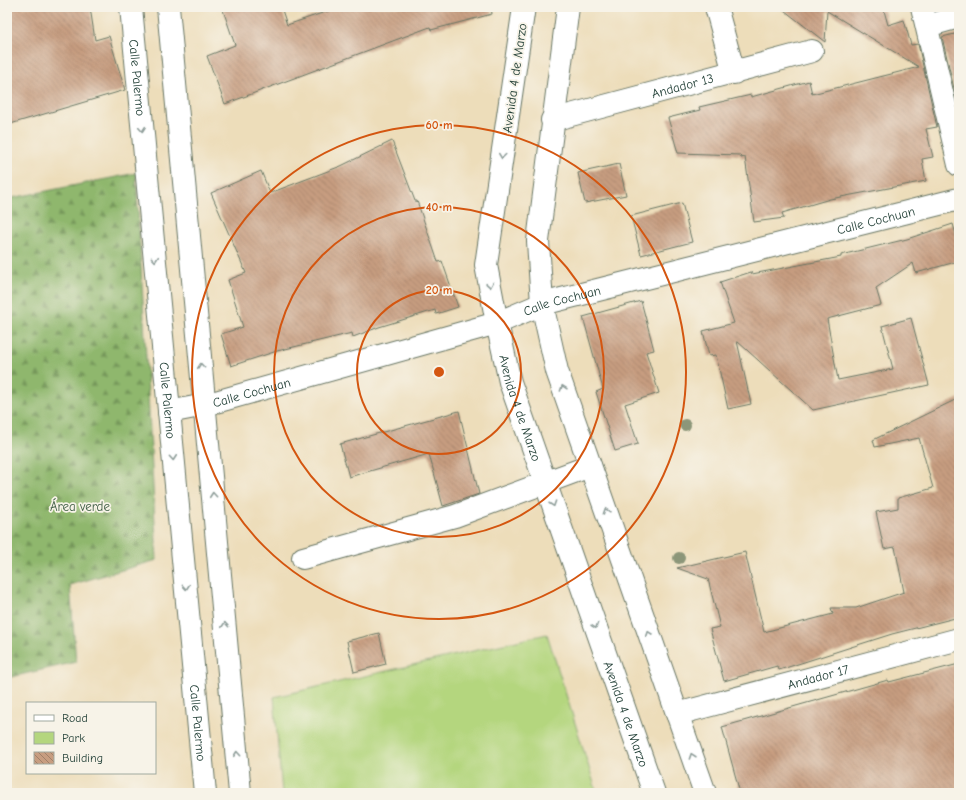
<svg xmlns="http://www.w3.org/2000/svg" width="966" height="800" viewBox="0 0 966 800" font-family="'Comic Neue',sans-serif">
<defs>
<pattern id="forest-firs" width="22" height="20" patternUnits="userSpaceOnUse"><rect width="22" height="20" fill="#8fb76d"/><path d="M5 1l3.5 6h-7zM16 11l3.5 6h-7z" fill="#74965a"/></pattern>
<pattern id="building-back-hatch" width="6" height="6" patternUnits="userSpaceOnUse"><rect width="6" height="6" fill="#c79d80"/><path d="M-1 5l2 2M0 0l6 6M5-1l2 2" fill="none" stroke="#a1816a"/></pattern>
</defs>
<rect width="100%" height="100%" fill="#f7f3e8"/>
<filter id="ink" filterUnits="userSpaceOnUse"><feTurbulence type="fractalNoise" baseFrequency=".025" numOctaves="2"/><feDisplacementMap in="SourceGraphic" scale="8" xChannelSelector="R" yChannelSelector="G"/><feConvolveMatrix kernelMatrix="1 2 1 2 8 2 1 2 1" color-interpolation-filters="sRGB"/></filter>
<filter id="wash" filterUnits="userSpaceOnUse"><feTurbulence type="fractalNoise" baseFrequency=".012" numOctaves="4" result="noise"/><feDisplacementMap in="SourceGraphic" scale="16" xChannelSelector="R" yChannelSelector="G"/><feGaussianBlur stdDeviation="0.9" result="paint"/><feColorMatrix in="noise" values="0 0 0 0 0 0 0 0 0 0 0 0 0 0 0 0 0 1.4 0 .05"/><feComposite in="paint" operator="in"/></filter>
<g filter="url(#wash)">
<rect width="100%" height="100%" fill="#edddba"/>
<path fill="url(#forest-firs)" stroke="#577a50" d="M136 173 157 560 70 585 76 662 7 678V199Z"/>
<path fill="#b4d67e" stroke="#6a8a59" d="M547 634 597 793H282L274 697Z"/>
<g id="blocks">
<path fill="url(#building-back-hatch)" d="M7 7H90L95 40 109 36 125 90 7 125V66L9 65 7 44Z
M222 7H281L287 25 340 7H491L492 14 431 30 430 27 225 104 207 56 235 45Z
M780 7H883L888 25 904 20 911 45 918 44 937 127 926 129 933 157 922 159 926 181 830 199 782 213 784 218 754 222 745 157 741 158 740 155 678 153 668 118 700 110 699 107 751 95V97L809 81 812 94 919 67 827 11 825 42Z
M959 33V110L942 37Z
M392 141 415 201H417L438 262 442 261 458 307 436 314 435 310 379 327 353 337 352 333 277 351 231 366 221 334 243 327 228 280 246 273 211 193 261 171 270 193 341 166Z
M619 164 626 195 585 203 578 173Z
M682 203 692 242 641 255 631 216Z
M953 224 959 245V261L916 273 913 263 876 288 881 305 827 319 838 380 893 369 882 326 911 318 929 385 813 410 737 341 751 404 728 409 716 355 709 356 703 331 734 323 720 282 751 272 752 274 841 257V255L907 239Z
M641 301 654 350 646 352 659 393 625 404 638 444 615 451 596 392 603 389 583 317Z
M959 398V617L892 634 779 670 777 666 724 681 710 629 720 627 708 579 677 568 745 552 764 632 833 614 831 608H856L904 592 895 547 884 549 876 512 898 508V498L933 488 919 438 875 447 873 440Z
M459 411 479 494 443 506 429 454 349 477 340 444Z
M379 633 386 664 354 672 347 641Z
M959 664V789L942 793H740L722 727 888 680 889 682Z"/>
</g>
</g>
<g filter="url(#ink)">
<use href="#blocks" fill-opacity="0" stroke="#677563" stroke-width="1"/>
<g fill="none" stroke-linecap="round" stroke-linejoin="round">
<g stroke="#677563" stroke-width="24">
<g id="minor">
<path id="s1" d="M131 7 205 793"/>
<path d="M168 7 240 793"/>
<path id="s2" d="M524 7 486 265 497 323 510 382 654 793"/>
<path d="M568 7 538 241 542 304 557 371 705 793"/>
<path d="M716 7 734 73"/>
<path d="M922 7 959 165"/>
<path d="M927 26 959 17"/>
<path id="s3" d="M552 120 812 51"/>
<path id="s4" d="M169 412 205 405 497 323 542 304 959 199"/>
<path d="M303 558 455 516 590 466"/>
<path id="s5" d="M677 714 959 639"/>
</g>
</g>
<use href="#minor" stroke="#fff" stroke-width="22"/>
</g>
<g fill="#8c9679">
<circle cx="685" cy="425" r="6"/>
<circle cx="679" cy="558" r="6"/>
</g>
<defs><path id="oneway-chevron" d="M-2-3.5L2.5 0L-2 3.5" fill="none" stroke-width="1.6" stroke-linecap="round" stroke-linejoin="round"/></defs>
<g stroke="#8f9e9a">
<use href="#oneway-chevron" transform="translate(142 129) rotate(85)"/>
<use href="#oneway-chevron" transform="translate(502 156) rotate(98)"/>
<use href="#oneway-chevron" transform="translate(155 259) rotate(85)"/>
<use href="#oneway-chevron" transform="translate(490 285) rotate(80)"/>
<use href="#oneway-chevron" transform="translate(201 366) rotate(-95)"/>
<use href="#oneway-chevron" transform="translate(563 388) rotate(-109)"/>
<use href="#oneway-chevron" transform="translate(173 458) rotate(85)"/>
<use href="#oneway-chevron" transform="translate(213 495) rotate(-95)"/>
<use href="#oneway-chevron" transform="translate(553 504) rotate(71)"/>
<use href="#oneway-chevron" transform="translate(606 511) rotate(-109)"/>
<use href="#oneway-chevron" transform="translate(186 587) rotate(85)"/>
<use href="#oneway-chevron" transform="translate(225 625) rotate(-95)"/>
<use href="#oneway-chevron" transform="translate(595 626) rotate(71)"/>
<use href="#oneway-chevron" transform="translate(649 634) rotate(-109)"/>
<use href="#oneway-chevron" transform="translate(237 754) rotate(-95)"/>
<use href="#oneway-chevron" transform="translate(692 756) rotate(-109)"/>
</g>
</g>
<g fill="none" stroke="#d45610" stroke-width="2">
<circle cx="439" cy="372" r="82"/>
<circle cx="439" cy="372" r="165"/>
<circle cx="439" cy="372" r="247"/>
</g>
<g text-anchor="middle" stroke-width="3.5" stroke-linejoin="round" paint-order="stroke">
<g font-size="13" fill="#1f3d34" stroke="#f7f3e8">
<text dy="5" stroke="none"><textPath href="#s1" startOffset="71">Calle Palermo</textPath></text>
<text transform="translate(514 78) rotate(-82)" y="5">Avenida 4 de Marzo</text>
<text dy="5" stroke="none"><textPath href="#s3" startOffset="135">Andador 13</textPath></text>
<text dy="5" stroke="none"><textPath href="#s4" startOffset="733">Calle Cochuan</textPath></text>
<text dy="5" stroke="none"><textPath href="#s4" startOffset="409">Calle Cochuan</textPath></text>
<text dy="5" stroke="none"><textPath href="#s4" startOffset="85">Calle Cochuan</textPath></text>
<text dy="5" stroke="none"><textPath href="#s1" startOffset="395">Calle Palermo</textPath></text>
<text dy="5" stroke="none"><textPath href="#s2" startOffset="408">Avenida 4 de Marzo</textPath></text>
<text dy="5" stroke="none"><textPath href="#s5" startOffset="146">Andador 17</textPath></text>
<text dy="5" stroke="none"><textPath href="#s2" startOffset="732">Avenida 4 de Marzo</textPath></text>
<text dy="5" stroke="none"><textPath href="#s1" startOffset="719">Calle Palermo</textPath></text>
</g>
<g font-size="13" fill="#3d5c43" stroke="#f7f3e8">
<text x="80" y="511">Área verde</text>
</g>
</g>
<circle cx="439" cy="372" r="6" fill="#d45610" stroke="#f7f3e8" stroke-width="2"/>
<g font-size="12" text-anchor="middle" font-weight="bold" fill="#d45610" stroke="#f7f3e8" stroke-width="3.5" stroke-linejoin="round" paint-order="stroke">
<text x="439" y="129">60 m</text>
<text x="439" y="211">40 m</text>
<text x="439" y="294">20 m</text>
</g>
<rect width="966" height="800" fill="none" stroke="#f7f3e8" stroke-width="24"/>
<rect x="26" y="702" width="130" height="72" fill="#f7f3e8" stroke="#a1aaa0"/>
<rect x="34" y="715" width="20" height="6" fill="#ffffff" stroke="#a1aaa0"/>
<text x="62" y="722" font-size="12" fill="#1f3d34">Road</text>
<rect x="34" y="732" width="20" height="12" fill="#b4d67e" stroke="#a1aaa0"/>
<text x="62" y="742" font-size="12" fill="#1f3d34">Park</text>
<rect x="34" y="752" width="20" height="12" fill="url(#building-back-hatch)" stroke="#a1aaa0"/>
<text x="62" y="762" font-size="12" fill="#1f3d34">Building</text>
</svg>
